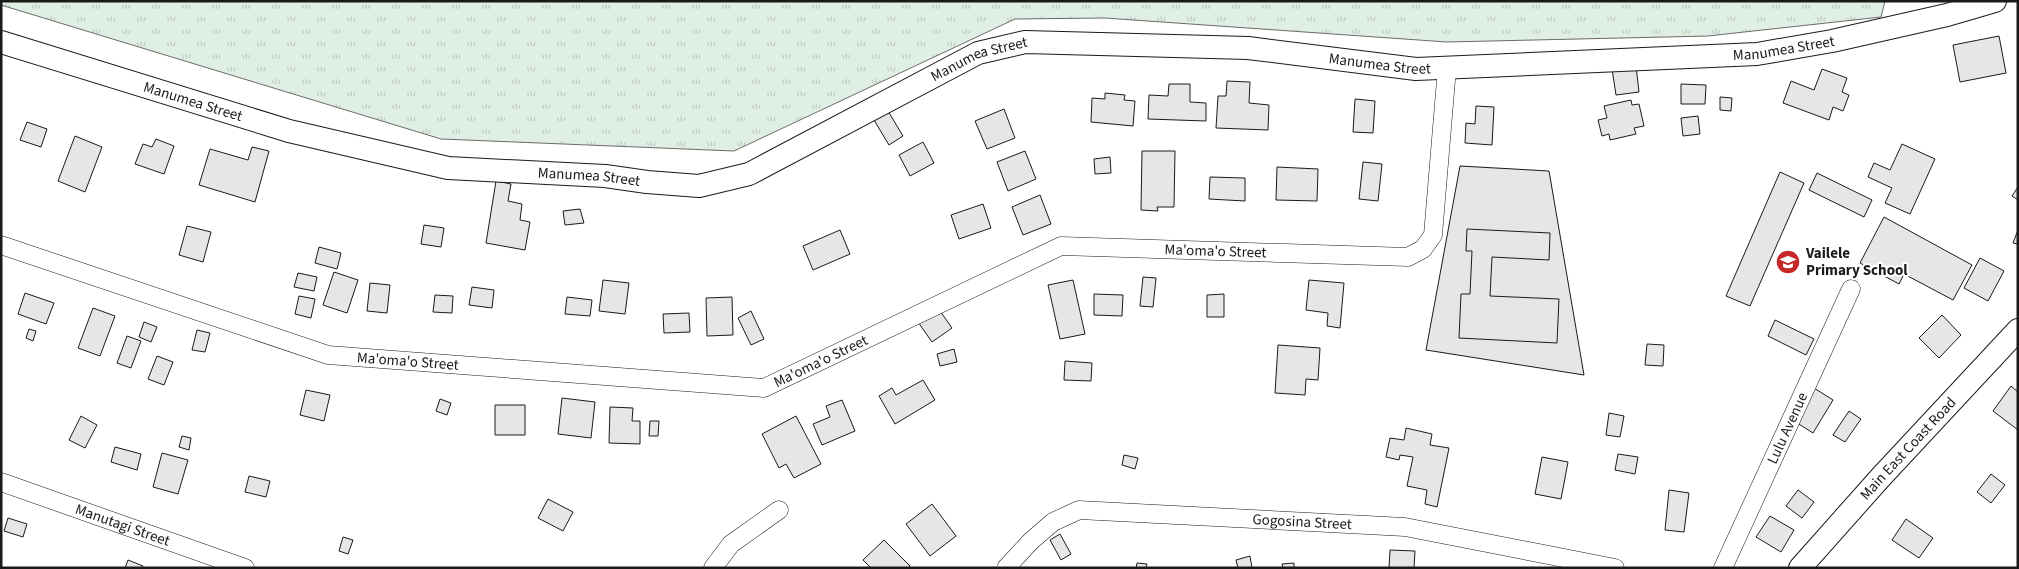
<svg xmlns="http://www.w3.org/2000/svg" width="2019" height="569" viewBox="0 0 2019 569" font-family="'Source Sans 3',sans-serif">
<defs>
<pattern id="grass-tufts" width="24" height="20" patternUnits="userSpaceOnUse" patternTransform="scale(1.25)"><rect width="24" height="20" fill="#e0efe3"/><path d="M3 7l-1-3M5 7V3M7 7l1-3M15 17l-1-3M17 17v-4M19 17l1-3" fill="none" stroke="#c0ccc2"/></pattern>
</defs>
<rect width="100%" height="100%" fill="#fff"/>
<path fill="url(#grass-tufts)" stroke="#6a6a6a" d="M1 1H1885L1881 17 1708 36 1447 42 1105 18 1015 19 734 151 441 139 1 5Z"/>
<path fill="#e6e6e6" stroke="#1a1a1a" d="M1999 36 2006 73 1960 82 1953 45Z
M1636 66 1639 92 1616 95 1612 69Z
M1822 69 1847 78 1842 92 1849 95 1843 111 1833 107 1829 120 1783 103 1791 81 1814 90Z
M1227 81 1250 82 1249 103 1269 105 1268 130 1216 128 1218 96H1226Z
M1169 84H1190V102L1206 103V121L1148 119 1149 95 1168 96Z
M1681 84 1706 85 1705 104H1681Z
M1105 93 1125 95 1124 100 1135 101 1133 126 1091 122 1092 98 1105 99Z
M1720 97 1732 98 1731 111 1720 110Z
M1355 99 1375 101 1373 133 1353 132Z
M1631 100 1632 105 1639 104 1644 126 1634 128 1636 134 1610 140 1609 134 1602 136 1598 120 1607 118 1604 106Z
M1476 106 1494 107 1492 145 1465 143 1466 123 1475 124Z
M1004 109 1015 138 987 149 975 121Z
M888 111 903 136 889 145 874 120Z
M1698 116 1700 134 1683 136 1681 118Z
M27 122 47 129 41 147 20 140Z
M75 136 102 147 85 192 58 181Z
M156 139 174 146 164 174 135 164 143 144 152 147Z
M923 142 934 163 910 176 899 155Z
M1902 144 1935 159 1910 214 1885 203 1892 188 1868 177 1874 163 1890 170Z
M252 147 269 151 255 202 199 185 210 149 248 160Z
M1025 151 1036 179 1008 191 997 162Z
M1142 151H1175L1174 207H1157L1158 211 1141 210Z
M1110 157 1111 173 1095 174 1094 159Z
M1363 162 1382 164 1378 201 1359 199Z
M1460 166 1549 171 1584 375 1426 350Z
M1277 167 1318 169 1317 201 1276 200Z
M1780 172 1804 183 1750 306 1726 296Z
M1817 173 1872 200 1864 217 1809 190Z
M1210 177 1245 178V201L1209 199Z
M496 181 511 184 508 201 522 204 520 220 530 222 525 250 486 243Z
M2018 187V200L2012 196Z
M1040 195 1051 224 1023 235 1012 207Z
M983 204 991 228 959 239 951 215Z
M580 209 584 223 565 225 563 211Z
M1884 217 1972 265 1953 300 1904 274 1899 284 1860 263Z
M424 225 444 228 441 247 421 244Z
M187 226 211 232 203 262 179 255Z
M1467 229 1550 233 1549 260 1492 257 1490 296 1559 299 1557 343 1459 338 1461 294H1470L1472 251H1466Z
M840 230 850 254 813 270 803 246Z
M2018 230V244L2013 243Z
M319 247 341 253 337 269 315 263Z
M1980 258 2004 271 1988 301 1964 288Z
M334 272 358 280 347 313 323 305Z
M298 273 317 277 314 291 294 287Z
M1143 277 1156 278 1153 307 1140 306Z
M603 280 629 283 625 314 599 311Z
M1073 280 1085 334 1060 339 1048 285Z
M1309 280 1344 283 1340 328 1327 326 1328 313 1306 310Z
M370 283 390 285 387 313 367 311Z
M472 287 494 290 492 308 469 305Z
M25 293 54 303 46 324 18 314Z
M1094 294 1123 295 1122 316 1094 315Z
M1224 294V317H1207V295Z
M435 295 453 296 452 313 433 312Z
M299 296 315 299 311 318 295 314Z
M567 297 592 300 590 316 565 314Z
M732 297 733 335 707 336 706 298Z
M93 308 115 316 100 356 78 348Z
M938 308 952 328 932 342 918 322Z
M751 311 764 339 751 345 738 318Z
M689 313 690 332 664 333 663 314Z
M1942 315 1961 335 1939 358 1919 338Z
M1775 320 1814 339 1806 355 1768 336Z
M144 322 157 327 151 342 139 337Z
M29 329 36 331 33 341 26 338Z
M197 330 210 333 205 352 192 350Z
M127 336 141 341 131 368 117 363Z
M1647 344 1664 345 1663 366 1645 365Z
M1278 345 1320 348 1318 380 1306 379 1305 395 1275 393Z
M954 349 957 362 940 366 937 354Z
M157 356 173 362 164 385 148 379Z
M1065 361 1092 363 1091 381 1064 380Z
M923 380 935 400 895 424 879 396 892 388 896 395Z
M2011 386 2018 392V430L1993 411Z
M1814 388 1833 400 1813 433 1794 421Z
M306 390 330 395 324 421 300 415Z
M562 398 595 402 591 438 558 434Z
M440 399 451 403 447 415 436 411Z
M842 400 855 431 822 445 813 424 830 417 826 406Z
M495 405H525V435H495Z
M610 407 633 408 632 421H640V444L609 443Z
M1849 411 1861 419 1845 442 1833 435Z
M1609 413 1624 416 1620 437 1606 435Z
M81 416 97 425 85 448 69 440Z
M796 416 821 464 794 478 786 464 779 468 762 434Z
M650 421H659L658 436H649Z
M1406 428 1432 434 1430 445 1449 448 1437 507 1425 504 1427 490 1407 486 1413 457 1400 455 1399 460 1386 457 1390 438 1404 440Z
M182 436 191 438 189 450 179 447Z
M115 447 141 454 137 470 111 462Z
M162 453 188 460 178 494 153 487Z
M1618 454 1638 457 1635 474 1615 470Z
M1124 455 1138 458 1135 469 1122 465Z
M1542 457 1568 462 1561 499 1535 494Z
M1991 474 2005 485 1991 503 1977 492Z
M249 476 270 481 266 497 245 492Z
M1669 490 1689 493 1684 532 1665 530Z
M1798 490 1814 502 1802 518 1786 506Z
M548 499 573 512 563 531 538 518Z
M932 504 956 536 930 556 906 524Z
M1770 516 1794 530 1781 552 1756 537Z
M8 518 27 524 23 537 4 531Z
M1906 519 1933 538 1919 558 1892 540Z
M1060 534 1071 554 1061 560 1050 540Z
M343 537 353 540 348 554 339 551Z
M884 540 910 566 908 568H871L863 560Z
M1390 550 1415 551 1414 568H1389Z
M1250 556 1252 568H1238L1236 560Z
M128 560 143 566 142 568H125Z
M1137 563 1147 564 1146 568H1136Z
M1294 563V568H1283L1282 564Z"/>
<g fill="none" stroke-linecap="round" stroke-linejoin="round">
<g stroke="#1a1a1a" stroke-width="19">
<g id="minor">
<path id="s1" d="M1 245 328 355 764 388 1061 246 1408 257 1423 249 1433 235 1447 68"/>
<path id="s2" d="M1 482 245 568"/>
<path d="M713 568 731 544 779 510"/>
<path id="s3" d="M1006 568 1031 541 1053 522 1079 510 1405 527 1615 568"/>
<path id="s4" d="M1723 568 1851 289"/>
</g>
</g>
<g stroke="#1a1a1a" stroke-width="24">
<g id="major">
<path id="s5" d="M1 42 289 131 448 168 605 176 647 182 699 186 749 174 978 53 1025 42 1248 48 1416 69 1757 54 1832 41 1947 15 1995 1"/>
<path id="s6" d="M1800 568 1880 478 2018 330"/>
</g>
</g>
<use href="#minor" stroke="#fff" stroke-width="18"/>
<use href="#major" stroke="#fff" stroke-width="22"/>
</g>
<defs>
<g id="school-disc" transform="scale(1.25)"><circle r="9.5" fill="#c62828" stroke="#fff"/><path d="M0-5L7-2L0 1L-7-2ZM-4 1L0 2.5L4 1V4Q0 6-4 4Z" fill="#fff"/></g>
</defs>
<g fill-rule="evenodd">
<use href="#school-disc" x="1788" y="262"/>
</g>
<g text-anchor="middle" stroke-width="4" stroke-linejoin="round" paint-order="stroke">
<g font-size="15" fill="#1a1a1a" stroke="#fff">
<text dy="5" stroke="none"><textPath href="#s5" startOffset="1836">Manumea Street</textPath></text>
<text dy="5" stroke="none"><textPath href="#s5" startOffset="1026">Manumea Street</textPath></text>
<text dy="5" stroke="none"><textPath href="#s5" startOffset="1431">Manumea Street</textPath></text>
<text dy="5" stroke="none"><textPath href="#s5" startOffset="201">Manumea Street</textPath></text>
<text dy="5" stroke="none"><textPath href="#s5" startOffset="606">Manumea Street</textPath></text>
<text dy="5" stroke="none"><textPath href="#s1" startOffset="1266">Ma'oma'o Street</textPath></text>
<text dy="5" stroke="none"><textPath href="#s1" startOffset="845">Ma'oma'o Street</textPath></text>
<text dy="5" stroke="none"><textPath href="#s1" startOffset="425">Ma'oma'o Street</textPath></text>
<text dy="5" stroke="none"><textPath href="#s4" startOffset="154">Lulu Avenue</textPath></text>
<text dy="5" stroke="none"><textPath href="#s6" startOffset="161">Main East Coast Road</textPath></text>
<text dy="5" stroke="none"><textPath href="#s3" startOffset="318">Gogosina Street</textPath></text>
<text dy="5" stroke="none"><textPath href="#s2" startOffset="129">Manutagi Street</textPath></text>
</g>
<g font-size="15" font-weight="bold" fill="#1a1a1a" stroke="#fff" text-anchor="start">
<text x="1806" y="258">Vailele<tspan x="1806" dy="17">Primary School</tspan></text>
</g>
</g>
<rect width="2019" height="569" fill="none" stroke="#1a1a1a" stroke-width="5"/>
</svg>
